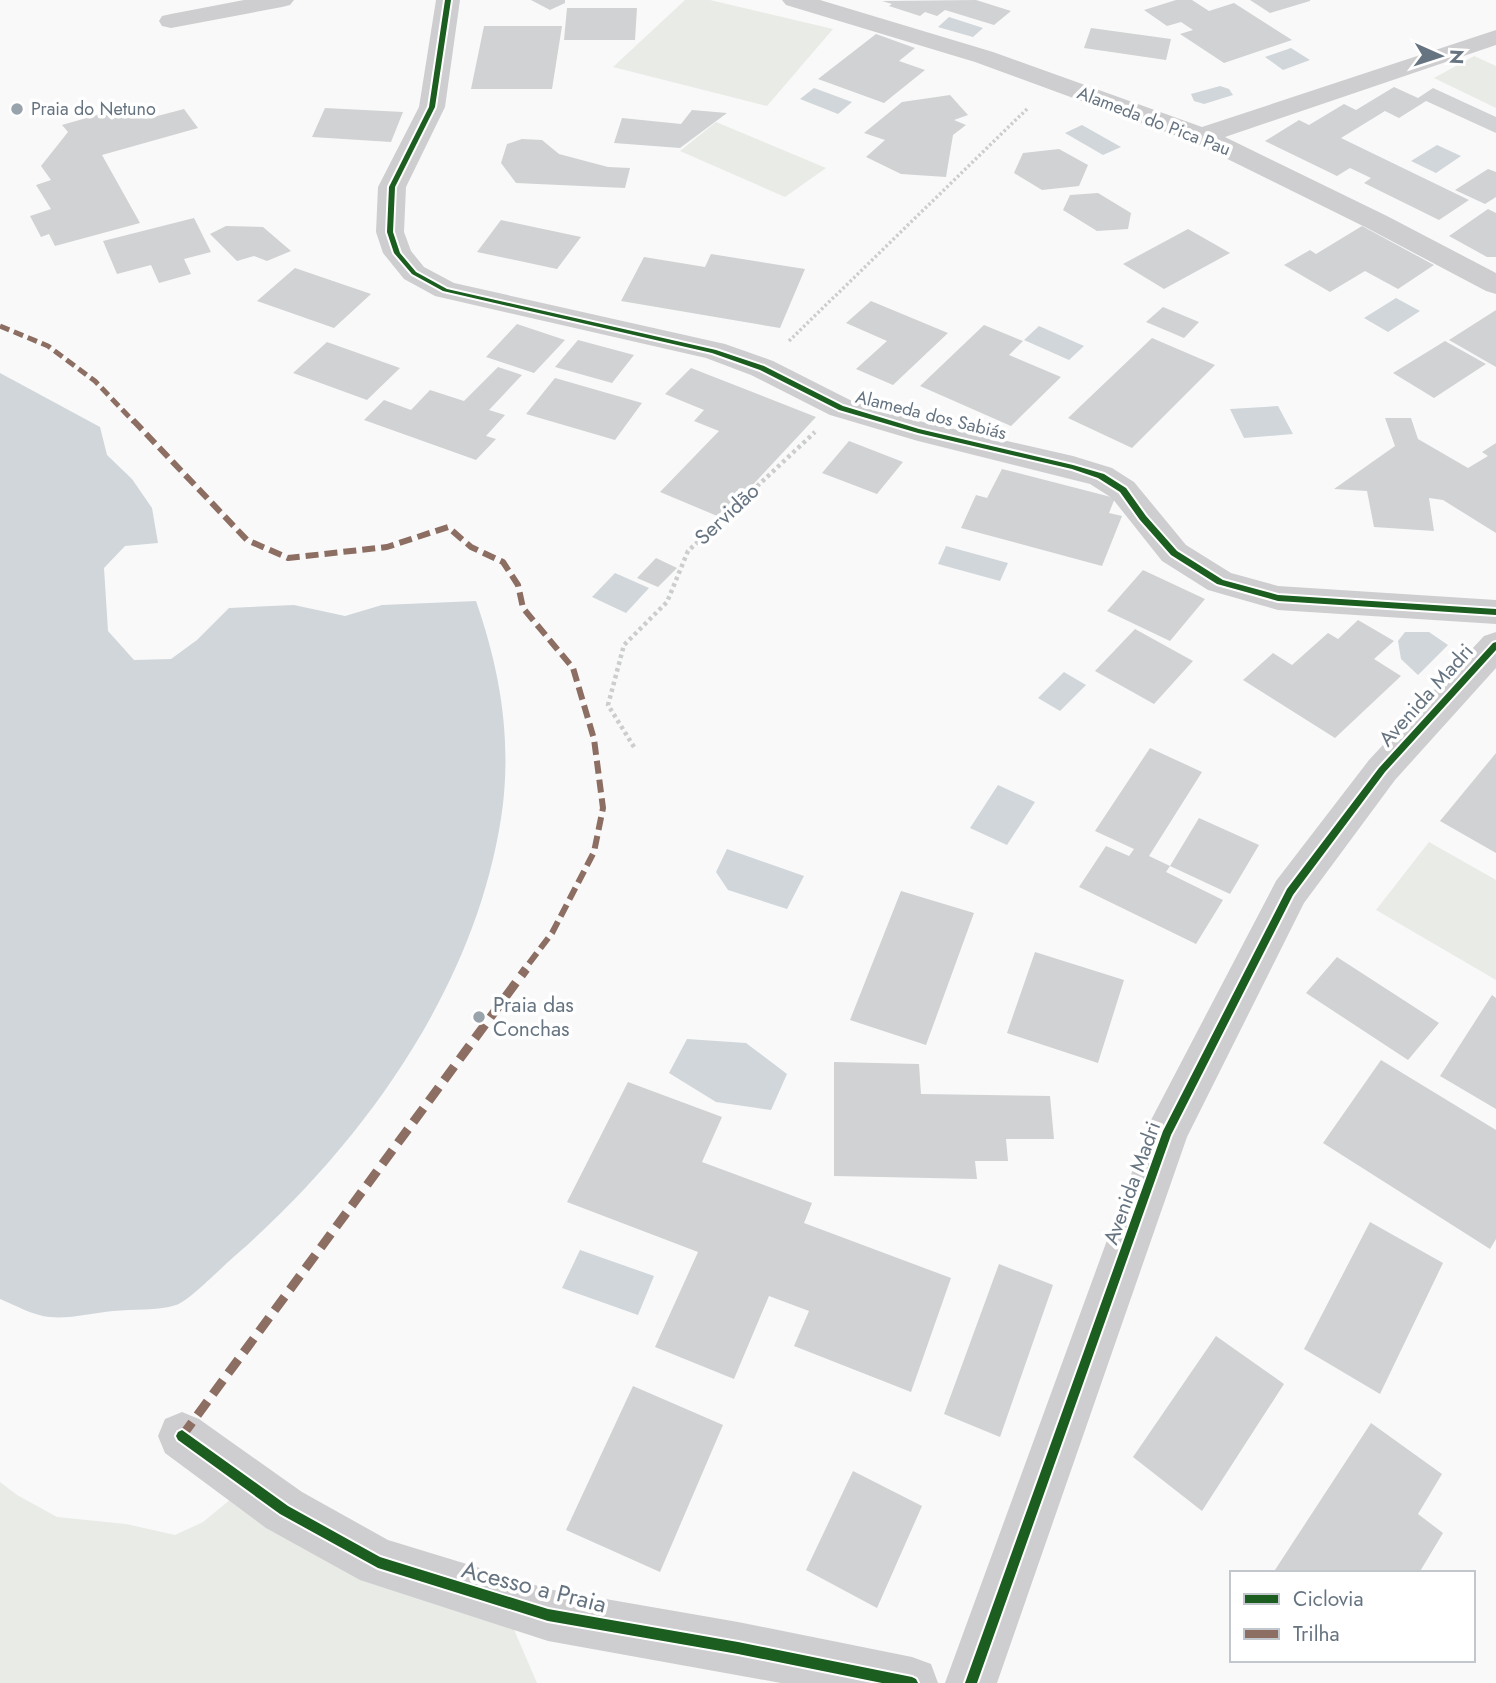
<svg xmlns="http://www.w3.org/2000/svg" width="1496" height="1683" viewBox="0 0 1496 1683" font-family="Jost,sans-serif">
<rect width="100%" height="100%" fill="#f9f9f9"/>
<path fill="#e8ebe6" d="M685 0H710L833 29 767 106 613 67Z
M1474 56 1496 66V108L1434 78Z
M716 122 826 168 785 197 680 151Z
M1429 842 1496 880V980L1376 910Z
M253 1481 509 1618 537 1683H0V1482L17 1495 57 1517 126 1524 175 1535 203 1522Z"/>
<path fill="#d0d6da" d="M949 17 983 28 973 37 938 27Z
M1291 48 1310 60 1283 70 1265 57Z
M1220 86 1229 89 1233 95 1204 104 1194 101 1191 94Z
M814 88 852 102 838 114 800 99Z
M1082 125 1121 147 1103 155 1065 133Z
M1437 145 1461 156 1436 173 1411 161Z
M1396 298 1420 311 1388 332 1364 318Z
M1039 326 1084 346 1069 360 1024 340Z
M0 373 100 427 107 455 132 479 152 508 158 543 125 546 104 568 108 631 134 660 171 659 197 640 229 608 294 605 345 616 382 605 476 601C499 667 511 733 503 804 481 979 367 1140 237 1254 225 1264 188 1302 176 1305 157 1311 133 1309 113 1311 93 1313 70 1319 50 1317 34 1316 15 1305 0 1299Z
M1278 406 1293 434 1244 438 1230 409Z
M946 546 1008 563 1000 581 938 564Z
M615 573 649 588 626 613 592 597Z
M1405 632H1429L1448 645 1418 675 1401 659 1398 641Z
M1064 672 1086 685 1060 711 1038 698Z
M998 785 1035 802 1007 845 970 828Z
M727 849 804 876 787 909 728 890 716 872Z
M687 1039 746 1043 787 1074 771 1110 716 1102 669 1073Z
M580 1250 654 1276 638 1315 562 1288Z"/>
<path fill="#d0d2d3" d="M531 0H565V3L550 10Z
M976 0 1011 11 994 25 945 10 937 16 925 12 920 16 889 6 892 4 882 1Z
M1176 0H1192L1209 11 1234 3 1292 40 1224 63 1180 34 1193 30 1181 22 1167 26 1144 10Z
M1250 0H1310V1L1270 13Z
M567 8H637L635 40H564Z
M484 26H562L552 89H471Z
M1091 28 1171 39 1166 60 1084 48Z
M876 34 915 48 899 61 925 70 884 103 818 79Z
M1394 87 1418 98 1433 88 1496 117V133L1426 101 1399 118 1385 111 1341 138 1469 200 1439 220 1364 183 1371 178 1350 168 1337 176 1265 141 1299 120 1309 125 1344 104 1356 110Z
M950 95 968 115 954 120 966 125 953 135 946 177 901 174 866 157 885 140 864 133 902 102Z
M132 105 146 119 184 109 198 128 102 155 140 223 55 246 49 234 41 237 30 216 51 209 36 185 51 180 41 166 68 132 62 125Z
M325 108 403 112 391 142 312 137Z
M692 110 727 113 680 148 614 143 622 118 681 124Z
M522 139 542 140 559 154 608 167 630 168 625 188 516 183 501 163 507 144Z
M1059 149 1088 165 1079 186 1042 190 1014 173 1023 153Z
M1488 169 1496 172V197L1485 204 1455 190Z
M1098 193 1131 213 1128 229 1097 231 1063 210 1070 195Z
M1488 209 1496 213V257H1487L1449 236Z
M194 218 211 252 184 259 191 274 159 283 151 265 117 274 103 241Z
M501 220 581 237 557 269 477 252Z
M226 226 263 227 291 251 267 261 254 256 237 261 210 234Z
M1362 226 1434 265 1398 289 1365 271 1330 292 1284 265 1310 250 1316 254Z
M1188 229 1230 253 1164 289 1123 264Z
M711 254 805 269 780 328 621 301 644 257 705 267Z
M295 268 371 294 334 328 257 301Z
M871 301 948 333 893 385 856 369 887 341 846 323Z
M1163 307 1199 322 1184 338 1146 322Z
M1496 310V367L1449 340Z
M517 324 565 340 534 373 486 357Z
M984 325 1023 341 1009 355 1061 377 1011 426 920 386Z
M1152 338 1215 365 1132 448 1068 418Z
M578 340 634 355 612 383 555 367Z
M1445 341 1486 364 1434 398 1393 373Z
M327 342 400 368 367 400 293 373Z
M498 367 522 375 489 410 505 415 486 436 496 439 476 460 364 420 384 400 411 410 430 390 464 401Z
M691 368 816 417 722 518 660 492 719 431 694 421 704 410 665 394Z
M555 378 642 403 615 440 526 414Z
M1385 418H1411L1418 439 1468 468 1488 456 1482 452 1496 443V533L1443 500 1429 498 1434 531 1374 527 1367 491 1334 489 1395 446Z
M849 441 903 462 877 494 822 473Z
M1002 469 1115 498 1109 513 1122 516 1102 566 961 528 976 495 987 498Z
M656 558 677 568 658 587 637 578Z
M1143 570 1205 599 1170 641 1107 611Z
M1358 620 1394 641 1374 659 1401 676 1335 738 1243 680 1273 653 1292 665 1328 633 1338 639Z
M1135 629 1193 661 1154 704 1095 671Z
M1150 748 1202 772 1149 856 1170 866 1166 872 1223 900 1196 944 1079 887 1106 846 1129 856 1134 849 1095 831Z
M1496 753V853L1440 821Z
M1199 818 1259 845 1230 894 1170 866Z
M901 891 974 913 926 1045 850 1020Z
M1035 952 1124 980 1098 1063 1007 1033Z
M1337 957 1439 1023 1408 1060 1306 993Z
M1492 995 1496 998V1109L1440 1076Z
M1381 1060 1496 1130V1239L1490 1249 1323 1143Z
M834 1062 919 1064 921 1094 1050 1096 1054 1139H1006L1008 1161H975L977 1179 834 1176Z
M628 1082 722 1117 702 1162 812 1203 804 1223 951 1278 911 1392 794 1346 809 1311 769 1296 734 1379 655 1347 698 1252 567 1202Z
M1370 1222 1443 1263 1380 1394 1304 1349Z
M999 1264 1053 1285 1000 1437 944 1414Z
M1216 1336 1284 1384 1202 1511 1133 1457Z
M633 1386 723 1425 660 1572 566 1530Z
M1371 1423 1442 1474 1418 1514 1443 1533 1419 1573H1273Z
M853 1471 922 1506 877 1608 806 1570Z"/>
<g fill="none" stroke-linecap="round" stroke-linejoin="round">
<path stroke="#cccdce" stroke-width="3.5" stroke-dasharray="2.5 2.5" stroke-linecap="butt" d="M789 341 1028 108"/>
<path stroke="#cccdce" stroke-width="4.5" stroke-dasharray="3.5 3.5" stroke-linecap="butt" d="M634 747 608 705 624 645 667 602 688 551 815 432"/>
<path fill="#ceced0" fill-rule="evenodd" d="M244 0H294L290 5 282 7 171 28 162 26 159 21 162 16 171 14Z
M436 0H460L445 107 406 187 404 232 411 251 424 267 454 283 725 344 773 361 852 401 923 422 1073 456 1112 468 1134 482 1186 545 1231 573 1278 586 1496 600V624L1278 610 1208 590 1162 561 1112 498 1090 484 918 441 830 415 751 375 706 358 435 296 404 279 383 253 376 232 378 187 419 107Z
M782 0H820L993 52 1202 127 1496 30V45L1225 137 1387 216 1496 273V294L1486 291 1367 228 1193 142 975 62 786 5Z
M1496 632V668L1395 780 1304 903 1187 1137 997 1683H945L1151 1120 1276 881 1369 760 1484 636Z
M182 1412 199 1419 302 1492 388 1540 548 1589 738 1622 912 1657 931 1664 938 1683H781L548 1641 360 1580 266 1528 165 1453 158 1436 165 1419Z"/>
<path stroke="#8d6e63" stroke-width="5" stroke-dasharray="10 5" stroke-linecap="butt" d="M0 326 48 346 95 381 134 422"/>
<path stroke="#8d6e63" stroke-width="6" stroke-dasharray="13 6" stroke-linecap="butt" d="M133 420 247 540 288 558 387 547 448 527 471 547 503 562 518 585 523 608 573 668 594 739 603 808 594 852 552 933 524 970"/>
<path stroke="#8d6e63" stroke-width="9" stroke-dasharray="17 9" stroke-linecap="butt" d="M182 1436 526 969"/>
<g stroke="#fff" stroke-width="4">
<path id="cycleway" d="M445 0H451L435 107 395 187 393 232 400 253 416 272 447 289 716 350 764 366 843 406 919 429 1073 465 1104 474 1126 488 1146 516 1177 551 1223 580 1278 595 1496 609V615L1278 601 1217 584 1171 555 1140 520 1120 492 1098 478 1072 469 918 433 839 410 760 370 712 353 443 291 412 274 394 253 387 232 389 187 429 107Z
M1496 642V650L1385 772 1293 895 1171 1135 977 1683H965L1163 1131 1287 889 1379 768 1493 643Z
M182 1430 288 1506 380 1557 548 1609 738 1642 912 1677 916 1679 918 1683H882L738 1654 548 1621 378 1568 280 1514 178 1440 176 1436 178 1432Z"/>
</g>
<use href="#cycleway" fill="#1b5e20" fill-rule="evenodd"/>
</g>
<g fill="#99a3ab" stroke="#fff" stroke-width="2.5">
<circle cx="17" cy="109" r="7"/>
<circle cx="479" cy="1017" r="7"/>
</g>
<g text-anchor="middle" stroke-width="7" stroke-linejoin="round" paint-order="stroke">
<g font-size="18" fill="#667481" stroke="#fff" text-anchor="start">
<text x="31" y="115">Praia do Netuno</text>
</g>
<g font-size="18" fill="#667481" stroke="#fff">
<text transform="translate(1154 121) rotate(21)" y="6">Alameda do Pica Pau</text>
<text transform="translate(931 415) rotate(14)" y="6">Alameda dos Sabiás</text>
</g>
<g font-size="21" fill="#667481" stroke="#fff">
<text transform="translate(727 514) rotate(-43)" y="7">Servidão</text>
<text transform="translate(1426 695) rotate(-48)" y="7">Avenida Madri</text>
<text transform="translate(1132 1183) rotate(-70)" y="7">Avenida Madri</text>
</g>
<g font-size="21" fill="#667481" stroke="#fff" text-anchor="start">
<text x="493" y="1012">Praia das<tspan x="493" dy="24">Conchas</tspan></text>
</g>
<g font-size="24" fill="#667481" stroke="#fff">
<text transform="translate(534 1587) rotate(14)" y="8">Acesso a Praia</text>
</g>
</g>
<rect x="1230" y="1571" width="245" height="91" fill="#ffffff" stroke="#c2c7cd" stroke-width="2"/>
<rect x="1244" y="1594" width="35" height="10" fill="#1b5e20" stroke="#c2c7cd" stroke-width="2"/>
<text x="1293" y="1606" font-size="21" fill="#667481">Ciclovia</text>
<rect x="1244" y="1629" width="35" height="10" fill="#8d6e63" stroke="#c2c7cd" stroke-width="2"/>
<text x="1293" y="1641" font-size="21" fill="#667481">Trilha</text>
<g transform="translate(1440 56) rotate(93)" stroke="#ffffff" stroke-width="5" paint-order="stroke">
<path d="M0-5L12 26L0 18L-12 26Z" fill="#667481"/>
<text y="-10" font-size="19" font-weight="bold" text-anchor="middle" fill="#667481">N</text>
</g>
</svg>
